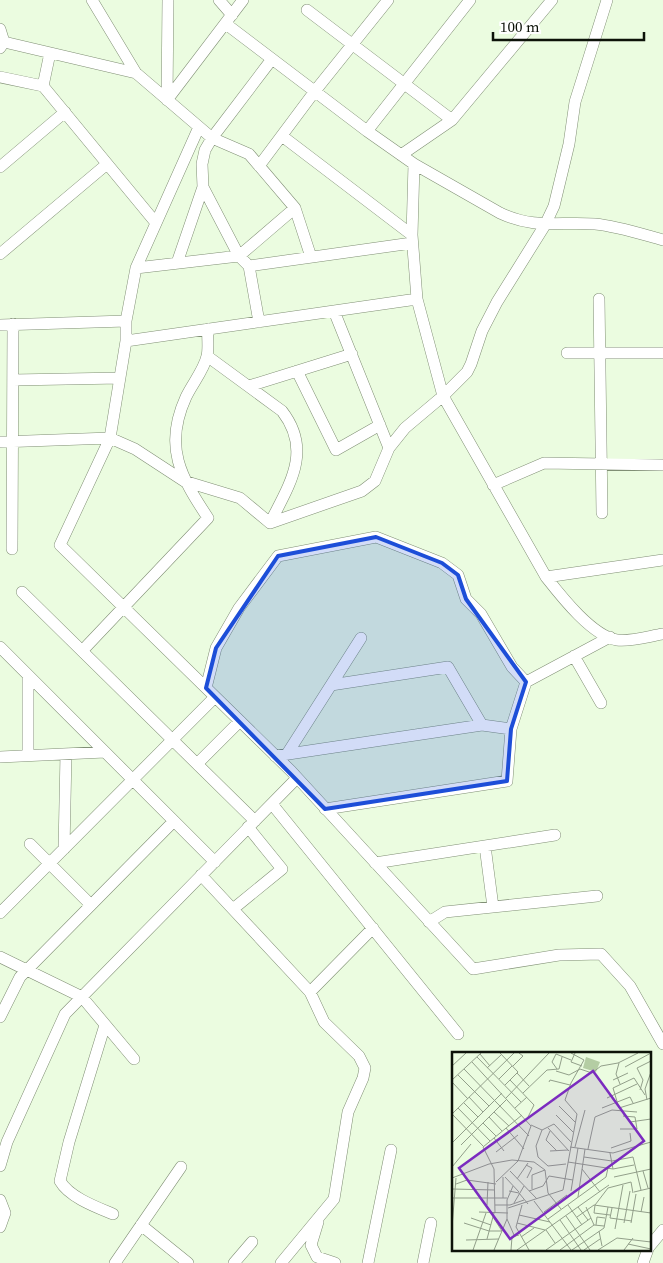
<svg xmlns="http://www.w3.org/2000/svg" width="663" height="1263" viewBox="0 0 663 1263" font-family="'Source Serif 4',serif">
<rect width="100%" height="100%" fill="#ebfce0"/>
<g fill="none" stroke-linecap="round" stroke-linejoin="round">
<g stroke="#808f75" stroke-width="12">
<path id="minor" d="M92 0 136 73 212 138 249 154 295 208 311 257
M219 0 232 15
M307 10 452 120
M226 24 367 131 414 164 500 213C537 230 558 221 595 224 617 226 641 234 663 240
M0 29 4 42 0 48
M4 42 136 73
M0 77 43 86 156 223
M43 86 50 53
M167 100 243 0
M167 100 168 0
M199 127 136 268 126 321V341L110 438 60 545 291 771 473 969 559 955 601 954 630 986 663 1044
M367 131 470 0
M282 136 412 235
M401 155 452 120 552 0
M414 164 412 235 417 299 443 396 546 577C561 596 592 636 617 640 630 642 650 636 663 634
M259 166 315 91 388 0
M0 167 65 112
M203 187 239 256 249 266 259 322
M0 254 107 164
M177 263 203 187 202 164 205 150 212 138 272 59
M249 266 412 243
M136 268 239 256 295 208
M599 299 602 513
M334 311 389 448
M0 325 126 321
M126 341 417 299
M567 353H663
M207 356 282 411C313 451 289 485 270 523
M297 371 336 450 380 425
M13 380 120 378
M249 386 352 354
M0 442 110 438 135 449 184 481 240 498 270 523
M493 485 544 463 663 465
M270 523 362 491 375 481 389 448 405 428 443 396 467 372 471 364 482 331 497 302 545 225 554 206 569 144 575 102 607 0
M12 549 13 324
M546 577 663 560
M22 592 255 821
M0 647 215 862
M82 651 208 518C181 477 163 447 186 397 192 384 204 370 207 356 209 348 207 337 208 329
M574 656 601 703
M28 675V755
M331 685 448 667 482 725
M206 688 216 648 239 608 278 556 376 537 442 563 458 575 466 599 481 614 512 667 526 682
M287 754 361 638
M275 756 482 725 511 729
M0 757 105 752
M197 764 240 721
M272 804 458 1034
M325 809 507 781 511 729 526 682 610 637
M30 844 91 905
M485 846 493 907
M64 849 66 754
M375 863 555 835
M201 875 310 992 324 1022 359 1056 365 1068 363 1078 348 1112 334 1199 281 1263
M233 909 282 869 248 827
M0 913 215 697
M429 922 445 912 597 896
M0 957 82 997 134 1059
M310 992 373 928
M0 1017 20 977 174 821
M105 1025 69 1142 60 1181C69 1197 96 1207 113 1214
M0 1166 7 1142 65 1014 297 778
M0 1200 5 1213 0 1227
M318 1222 311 1245 317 1257 335 1263
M141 1225 188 1263
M649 1247 663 1230
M115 1263 181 1167
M234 1263 252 1242
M368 1263 391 1150
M423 1263 431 1223
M643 1263 648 1249"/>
</g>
<use href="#minor" stroke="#fff" stroke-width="11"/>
</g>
<path fill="#1d4ed8" fill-opacity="0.2" stroke="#1d4ed8" stroke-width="4" stroke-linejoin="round" d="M376 537 442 563 458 575 466 599 526 682 511 729 507 781 325 809 206 688 216 648 278 556Z"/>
<g transform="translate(452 1052)">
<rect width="199" height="199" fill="#ebfce0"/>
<path d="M134 5 148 10 144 20 131 16Z" fill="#b4cda3"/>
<path fill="none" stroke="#929f8a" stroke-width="1" d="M48 1 66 20 53 33M123 1 119 10 130 14M28 2 38 14M104 2 100 10 105 17M104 2 119 8M25 5 69 50M20 10 79 74 66 109 44 130M167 11 164 22 168 32M0 14 14 1M61 14 71 4 67 1M173 15 199 1M35 16 49 3M12 17 77 84M104 19 117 23 128 17 140 21 149 14 166 11 186 1M65 21 77 34M6 23 37 54M47 27 60 14M0 28 29 1M58 28 82 53 75 67M161 28 176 21M0 30 16 47M97 30 98 28 118 33M188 38 191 28 185 16 199 9M71 41 95 18 107 17 110 5M17 45 31 60M54 46 97 1M155 46 185 32M195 48 193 37 199 20M12 51 26 65M107 54 123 70M6 56 38 89M63 56 75 45M150 56 178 45 181 51M167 56 161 36 182 26 193 43M167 56 199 46M42 60 57 74M0 62 62 1M0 62 31 94M104 63 121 80M37 65 50 79M178 70 199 67M31 71 44 84M79 73 90 78 102 72 119 90M54 76 72 97M96 76 117 99M168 77H185L183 65 171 64M90 78 84 94 86 105 96 114 114 112M98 79 94 88 105 99M42 86 52 99M0 91 50 41M9 93 55 47M118 95 161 101 199 90M123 95 133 58M159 96 179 89 178 81M136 97 143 65 160 58 185 60M98 99 116 98M44 100 66 83M158 101 161 117M132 105 160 109 181 105 189 138M116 110 161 117 182 113M74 113 80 116 75 126M0 115 19 92M130 117 148 140M93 118 96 141 109 157M58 119 85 147M191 119 196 136M53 125 67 140M162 125 199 117M0 126 37 112 60 108 82 110 93 118M65 127 76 111M4 132 15 128 44 132M156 136 143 153 142 161 158 163M156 136 179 130 181 141M0 137 43 138M80 137V123L93 118M57 139 67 141 76 152M77 139 91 134 97 124 121 128M119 139 126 96M182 140 199 136M126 145 133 97M0 146H55M51 146V125M82 149 119 198M62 151 72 134M35 153 36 130M43 153H58L72 148M70 153 64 175 77 198M116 153 130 173M126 155 136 168M134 155 142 173M56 156 111 138 125 62 113 48 119 31 132 8 119 1M160 156 158 166 180 169M27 160 56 161M92 160 115 143M189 160 192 145M43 161 42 117 31 95 70 63M67 163 98 170M114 164 138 198M41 165 50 179M125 165 142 153 199 161M19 166 39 173M55 167 62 183M96 167 154 125 156 116M108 168 129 198M12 171 37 179H50M65 171 93 178M172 171 178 139M179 171 184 142M144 173 145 165 153 166M0 175 4 126M163 177 171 133M94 178 103 191M147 179 150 194M69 185 82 176M35 187 42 161M14 188 47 187M176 192 199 197M21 198 34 161M42 198 55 167V148L61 134M59 198 60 185 67 183M65 198 157 133M94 198 139 166M108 198 142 173 152 174M120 198 152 176 156 155M132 198 148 187M146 198 165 186 199 190M172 198 181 186"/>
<path fill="#7b2cbf" fill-opacity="0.15" stroke="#7b2cbf" stroke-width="2.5" d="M141 19 192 89 58 187 7 116Z"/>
<rect width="199" height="199" fill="none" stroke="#0d1309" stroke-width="2.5"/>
</g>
<path d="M493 32v8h151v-8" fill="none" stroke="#0d1309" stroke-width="2.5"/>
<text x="500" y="32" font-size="15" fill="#0d1309" stroke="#ffffff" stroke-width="4" paint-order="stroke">100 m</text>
</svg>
